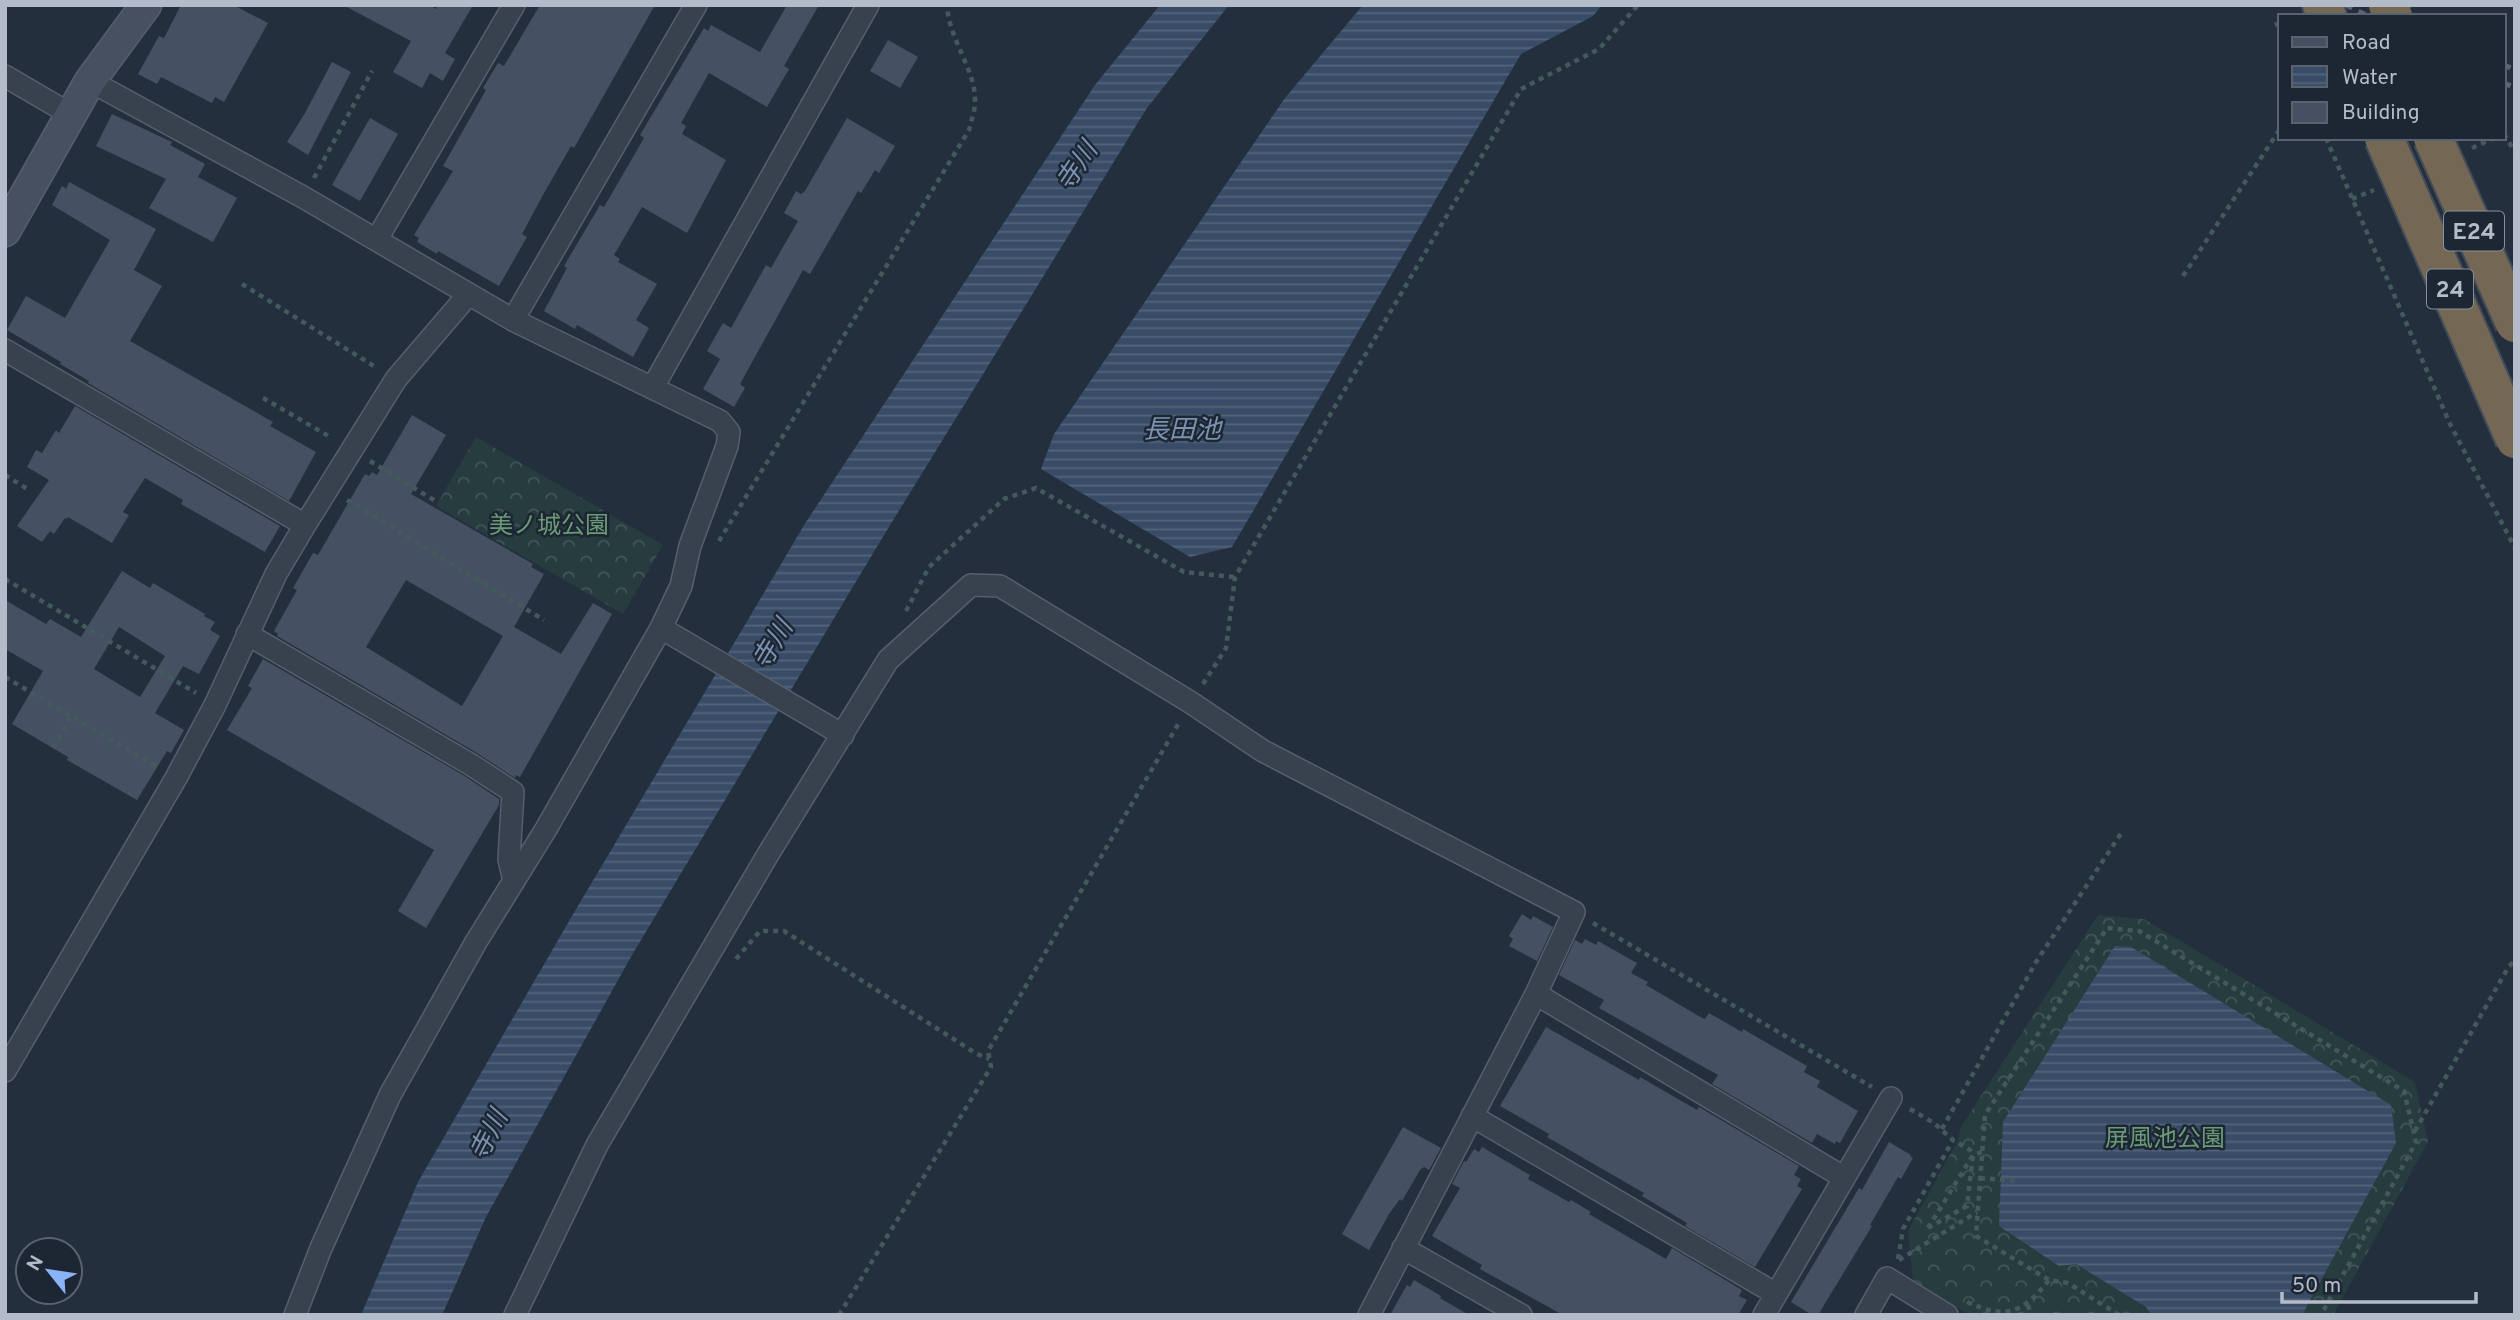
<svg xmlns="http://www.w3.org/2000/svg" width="2520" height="1320" viewBox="0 0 2520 1320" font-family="Overpass,'Noto Sans JP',sans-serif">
<defs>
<pattern id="forest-crowns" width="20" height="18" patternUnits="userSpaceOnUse" patternTransform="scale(1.75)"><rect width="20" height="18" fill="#263c3f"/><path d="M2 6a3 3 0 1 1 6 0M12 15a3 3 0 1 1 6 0" fill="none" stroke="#435659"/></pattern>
<pattern id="water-rules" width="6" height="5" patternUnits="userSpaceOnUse" patternTransform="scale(1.75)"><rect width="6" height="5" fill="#394c67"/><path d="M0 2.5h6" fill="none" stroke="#53647b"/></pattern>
</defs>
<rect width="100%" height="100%" fill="#242f3e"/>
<path fill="url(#forest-crowns)" d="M476 437 663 545 623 614 436 506Z
M2098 915 2144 919 2415 1082 2428 1142 2333 1315H1970L1913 1280 1908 1231 1958 1140 1961 1127Z"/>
<path fill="url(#water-rules)" d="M1160 5H1229L1147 108 884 535 632 955 486 1217 442 1315H361L418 1182 572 916 806 522 1095 85Z
M1363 5H1602L1593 16 1521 54 1232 547 1190 557 1041 469 1054 434 1285 98Z
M2115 946 2131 947 2391 1105 2396 1143 2302 1315H2151L2146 1307 2076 1264 2059 1266 1999 1226 2003 1122Z"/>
<path fill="#455162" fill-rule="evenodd" d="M181 5H233L268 23 224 102 215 97 212 103 161 77 157 84 138 74 159 36 164 38Z
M343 5H429L436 9 438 5H473L445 53 455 59 443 81 430 73 422 88 393 72 411 41Z
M540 5H655L574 148 571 146 543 195 522 234 527 237 499 286 438 251 437 254 417 242 419 238 414 235 453 171 443 166 486 90 483 88 498 63 504 66Z
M787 5H819L784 66 789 69 767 107 709 73 681 123 686 126 682 134 726 160 687 233 642 207 614 255 620 259 618 262 657 284 636 320 649 328 633 357 577 325 575 329 544 311 567 268 564 266 600 205 604 207 644 138 640 135 704 28 708 31 711 25 760 52Z
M888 40 918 57 900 88 870 71Z
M332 62 351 72 308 155 287 142 305 113Z
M112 114 172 142 170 145 205 164 198 177 237 198 213 242 149 208 166 179 96 146Z
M370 118 398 134 360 201 332 185Z
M847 118 895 146 879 173 875 170 861 193 858 191 810 274 803 270 740 384 745 388 734 407 703 389 720 359 707 351 723 323 731 328 766 265 771 268 798 221 784 213 796 191 801 194 805 191Z
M69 182 156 229 134 270 162 286 130 341 273 422 270 426 316 452 289 501 88 383 89 381 60 364 61 362 7 330 26 296 65 318 110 240 52 205 62 186 66 189Z
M75 406 280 526 265 552 181 504 183 500 145 478 123 512 129 515 112 543 68 517 67 519 65 518 54 534 50 531 42 542 17 526 49 480 27 467 36 450 42 453 56 430 59 433Z
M412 415 446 435 411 494 533 564 531 567 544 574 514 627 561 654 593 603 612 614 520 777 516 775 515 778 477 753 277 636 278 634 274 631 297 590 293 588 313 553 318 555 365 474 369 476 372 472 377 475ZM406 580 503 636 462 706 366 647Z
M122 571 150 588 153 583 205 614 204 616 215 622 210 630 220 636 199 674 183 666 155 713 184 730 171 753 167 751 137 800 67 760 68 757 12 724 43 671 5 649V600L46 624 50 619 81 637ZM119 627 165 656 140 697 94 669Z
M263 659 463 775 499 799V805L426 928 398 911 434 850 227 730 252 688 248 686Z
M1522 914 1531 920 1533 916 1553 927 1537 961 1509 946 1513 939 1509 936Z
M1585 939 1596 945 1598 941 1637 963 1631 973 1648 982 1646 985 1702 1018 1705 1019 1709 1013 1742 1032 1743 1029 1807 1066 1804 1072 1820 1081 1817 1087 1858 1111 1840 1143 1836 1141 1835 1144 1817 1134 1812 1143 1712 1084 1718 1075 1599 1008 1604 1000 1559 975 1575 940 1582 944Z
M1546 1027 1639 1080 1640 1077 1697 1110 1699 1107 1799 1166 1794 1175 1801 1179 1797 1186 1802 1189 1755 1267 1685 1226 1687 1223 1642 1196 1644 1193 1547 1137 1549 1134 1500 1106Z
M1403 1127 1441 1148 1429 1170 1424 1167 1420 1170 1402 1201 1400 1199 1389 1214 1369 1250 1342 1234Z
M1889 1142 1911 1155 1910 1156 1913 1158 1901 1179 1898 1177 1870 1225 1872 1226 1818 1315H1812L1791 1302 1859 1188 1862 1190Z
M1482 1147 1530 1175 1528 1179 1569 1202 1571 1200 1591 1212 1589 1214 1666 1259 1672 1248 1742 1290 1739 1296 1747 1300 1738 1315H1563L1480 1269 1482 1265 1432 1236 1460 1188 1452 1184 1464 1161 1466 1162 1474 1149 1479 1152Z
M1414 1280 1441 1296 1440 1298 1469 1315H1390L1407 1285 1410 1287Z"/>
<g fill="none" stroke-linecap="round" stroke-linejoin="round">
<g stroke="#565f6c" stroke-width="24">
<path id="street" d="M5 76 70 114
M90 81 303 197 513 320 720 421 729 432 727 446 690 546 681 586 661 628 546 829 476 942 390 1095 321 1248 295 1315
M377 239 514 5
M513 320 696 5
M5 350 305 525
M653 387 868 5
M661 628 843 735
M247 634 470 764 513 792 509 859 514 881
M1536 994 1843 1177
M5 1071 176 778 215 705 276 574 305 525 396 379 468 295
M1472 1116 1776 1294
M1403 1248 1521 1315
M515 1315 597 1145 767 856 888 660 971 585 1000 586 1190 702 1263 751 1574 912 1536 994 1369 1315
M1764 1315 1891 1098
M1866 1315 1887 1278 1947 1315"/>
</g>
<g stroke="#565f6c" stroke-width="33">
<path id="secondary" d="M5 231 90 81 146 5"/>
</g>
<g stroke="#434c59" stroke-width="42">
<path id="highway" d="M2322 5 2327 16"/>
</g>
<path stroke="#44595c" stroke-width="4.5" stroke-dasharray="5 5" stroke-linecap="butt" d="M2276 22 2280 31
M2504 134 2515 152
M2326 138 2450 424 2515 548
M2472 148 2494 138
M314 178 372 71
M2352 199 2374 190
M2183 276 2280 129
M242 284 377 368
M263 398 332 438
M370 461 437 502
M5 475 29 490
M347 500 544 620
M719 541 969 130C971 121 975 111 975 102 976 69 949 41 947 5
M5 579 196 693
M906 611 929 567 1004 499 1036 488 1184 572 1235 577
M5 677 157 767
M1203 684 1226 648 1235 577 1521 89 1599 49 1638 5
M53 748 70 718
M1593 923 1872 1087
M736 959 760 931H784L977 1054 989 1059
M1910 1109 1934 1123 1953 1140 1970 1150 1973 1155 1967 1206 1928 1228
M1942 1129 2036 962 2122 832
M2415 1131 2509 966 2515 961
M1980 1178 2018 1181
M1928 1228 1973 1155 1982 1152
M1898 1259 1903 1229 1953 1140
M1899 1260 1977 1212
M1967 1302C2007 1320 2023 1313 2049 1280
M2028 1305 2031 1315
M839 1315 991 1067 988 1051 1180 721
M2119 1315 2068 1283 2049 1280 1976 1236 1985 1115 2107 928 2139 931 2404 1091 2416 1142 2321 1315"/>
<use href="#street" stroke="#38414e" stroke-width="21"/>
<use href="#secondary" stroke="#465061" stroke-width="30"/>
<use href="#highway" stroke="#746855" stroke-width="38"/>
<path stroke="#5a6575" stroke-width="5" stroke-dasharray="7 7" stroke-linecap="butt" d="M2346 5 2368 16
M2382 5 2404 16
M2504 65 2515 70
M2504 83 2515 88"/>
<g stroke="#434c59" stroke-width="42" stroke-linecap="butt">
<path id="highway-bridge" d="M2388 5 2393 16
M2384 138 2515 439
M2433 138 2515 323"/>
</g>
<use href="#highway-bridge" stroke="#746855" stroke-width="38"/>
</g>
<g text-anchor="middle" stroke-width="5" stroke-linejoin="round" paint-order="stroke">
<g fill="#1d2633" stroke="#878f9c" stroke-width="2">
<rect x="2444" y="211.5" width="60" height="39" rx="5"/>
<rect x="2427" y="269.5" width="46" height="39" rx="5"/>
</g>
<g font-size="23" font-weight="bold" fill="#b4bcc9">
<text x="2474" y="239">E24</text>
<text x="2450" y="297">24</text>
</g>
<g font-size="24" fill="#6b9a76" stroke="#1d2633">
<text x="549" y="533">美ノ城公園</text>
<text x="2165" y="1146">屏風池公園</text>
</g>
<g font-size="26" font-style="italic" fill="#7c92b1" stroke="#1d2633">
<text transform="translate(1076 166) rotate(-56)" y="9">寺川</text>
<text x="1182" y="438">長田池</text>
<text transform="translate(772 644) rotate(-59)" y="9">寺川</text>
<text transform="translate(488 1135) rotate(-63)" y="9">寺川</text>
</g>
</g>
<rect width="2520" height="1320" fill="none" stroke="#b4bcc9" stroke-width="14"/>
<rect x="2278" y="14" width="228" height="126" fill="#1d2633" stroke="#59626f" stroke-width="2"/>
<rect x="2292" y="37" width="35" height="10" fill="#465061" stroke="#59626f" stroke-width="2"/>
<text x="2342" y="49" font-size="21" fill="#b4bcc9">Road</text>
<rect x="2292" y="66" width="35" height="21" fill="url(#water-rules)" stroke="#59626f" stroke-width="2"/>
<text x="2342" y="84" font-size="21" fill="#b4bcc9">Water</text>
<rect x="2292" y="102" width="35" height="21" fill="#455162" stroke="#59626f" stroke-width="2"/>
<text x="2342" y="119" font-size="21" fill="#b4bcc9">Building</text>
<g transform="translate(49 1271) rotate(300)"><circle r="33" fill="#1d2633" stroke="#59626f" stroke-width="2"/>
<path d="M0-5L12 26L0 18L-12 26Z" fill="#8ab4f8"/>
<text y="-10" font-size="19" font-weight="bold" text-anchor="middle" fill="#b4bcc9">N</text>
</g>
<path d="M2282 1292v10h194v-10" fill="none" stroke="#b4bcc9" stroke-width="3.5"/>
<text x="2292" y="1292" font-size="21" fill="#b4bcc9" stroke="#1d2633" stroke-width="5" paint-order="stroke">50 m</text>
</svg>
